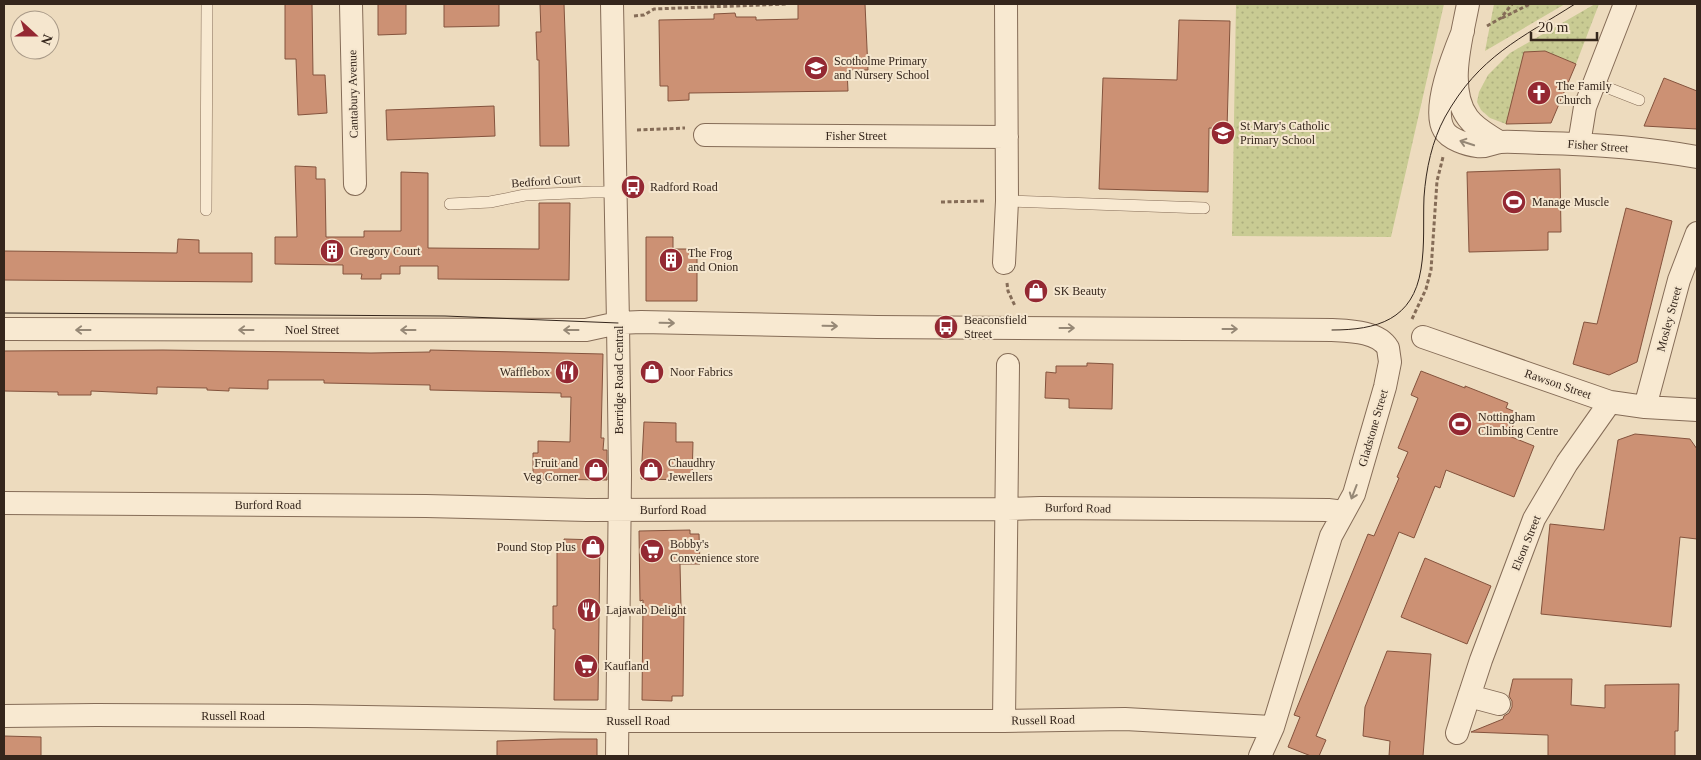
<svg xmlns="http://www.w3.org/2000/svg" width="1701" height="760" viewBox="0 0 1701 760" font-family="Georgia,serif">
<defs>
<pattern id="grass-dots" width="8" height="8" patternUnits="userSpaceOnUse" patternTransform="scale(1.25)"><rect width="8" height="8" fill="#c9cb93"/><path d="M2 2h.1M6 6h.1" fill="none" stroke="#adae7e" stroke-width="1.8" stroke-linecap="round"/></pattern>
</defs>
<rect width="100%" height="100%" fill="#eddbbe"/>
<path fill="url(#grass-dots)" d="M1236 4H1444L1391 237 1232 236Z
M1494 4H1565L1485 51Z
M1595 4H1599L1576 64 1545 51 1524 52 1506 124 1490 118 1481 110 1477 102 1479 92 1488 75 1510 53Z"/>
<path fill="#cc9174" stroke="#84533d" d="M285 4H312L313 75H325L327 113 298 115 296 59H285Z
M378 4H406V34L378 35Z
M444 4H499V26L444 27Z
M540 4H564L569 146H540L539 60H537L536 32H541Z
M798 4H865L868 70H847L848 91 689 93V100L668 101V86H660L659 20 714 19V14L735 13 736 17H756V20L798 19Z
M1179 20 1230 21 1227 129 1209 128 1208 192 1099 189 1103 78 1177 80Z
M1545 51 1576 64 1551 123 1506 124 1524 52Z
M1664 78 1697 91V129L1644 126Z
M494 106 495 136 387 140 386 110Z
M295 166 316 167V179H325L326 237H364V231H401V172L428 173V248L539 249V203H570L569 280 438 279V266H400V274H381V279H361L362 274H343V265L275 264V237H297Z
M1560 169 1561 232H1548V250L1469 252 1467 172Z
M1626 208 1672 221 1637 362 1609 375 1573 364 1584 322 1597 324Z
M646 237H673V249H697V301H646Z
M178 239 199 240V253H252V282L4 280V251L177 253Z
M163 350 371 353 430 352V350L603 354 601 438H604L603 450H607V480L533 479V453H538V441L570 442 571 397H561V393L430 390V385L324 383V380H268V389L229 388V391L207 390V388L157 387V394L91 391V395H58V392L4 391V351Z
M1087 363 1113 364 1112 409 1069 408V399L1045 398 1046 372 1056 373V366H1087Z
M1421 371 1465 388V386L1508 403 1506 408 1518 413 1509 436 1534 446 1514 497 1446 470 1440 488 1435 486 1414 538 1399 532 1316 736 1326 740 1319 756H1311L1288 747 1300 717 1294 715 1368 534 1374 536 1399 478 1397 477 1408 452 1398 448 1418 398 1411 395Z
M644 422 676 423V442H693L692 480 641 479Z
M1635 434 1690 439 1697 449V539L1680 537 1671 627 1541 614 1550 524 1604 530 1618 440Z
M690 530V534H699L700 564H680L681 607H684L683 696H672V701L642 700 643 600 640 601 639 531Z
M564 539 600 540 598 700H554L555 629H553V606H557V551H565Z
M1425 558 1491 586 1467 644 1401 617Z
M1387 651 1431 654 1423 756H1389L1390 741 1363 736 1365 707Z
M1513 679H1572L1571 705 1605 708V685L1679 684 1678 731H1675V756H1548V735L1471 732 1503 719 1504 716 1509 713 1512 707V701L1509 696Z
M4 736 41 737V756H4Z
M561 739H597V756H497V741Z"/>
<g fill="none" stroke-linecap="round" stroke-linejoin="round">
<g stroke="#856c57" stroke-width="12">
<path id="service" d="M1593 82 1639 100
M1007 201 1204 208
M450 204 490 202 525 195 592 192H615
M206 210 207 4"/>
</g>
<g stroke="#856c57" stroke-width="24">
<path id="minor" d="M351 4 355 184
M612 4 618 323 620 475 617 756
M1468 4C1462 37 1446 89 1468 118 1476 129 1489 135 1499 142
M1463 31C1454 53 1431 109 1444 130 1449 139 1467 145 1477 146 1486 148 1492 143 1500 142 1513 141 1528 143 1542 143 1594 144 1646 148 1697 157
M705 135 1007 137
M1579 144 1585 107 1625 4
M1004 263 1007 201 1006 4
M4 329 586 330 618 323 641 322 877 327 1332 330C1349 331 1378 331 1388 348L1390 362 1385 387 1354 494 1331 536 1273 727 1260 756
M1423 337 1610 402 1645 407 1697 410
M1645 407 1679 280 1697 233
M4 503 426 506 587 510 1007 509 1040 508 1328 510 1336 511 1342 514
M1469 696 1499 704
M4 716 96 715 307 716 590 721H1004L1125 719 1273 727
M1004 721 1008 365
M1457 733 1481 660 1534 519 1567 463 1610 402"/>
</g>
<path stroke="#856c57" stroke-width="3" stroke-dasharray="4 2.5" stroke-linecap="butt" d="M634 16 644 15 654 9 786 4
M1502 18 1530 4
M1487 26 1501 18 1512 4
M637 130 685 128
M941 202 985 201
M1007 283 1008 291 1015 306
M1412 319 1426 289 1431 270 1437 181 1443 157"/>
<use href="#service" stroke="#f8e9d1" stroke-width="11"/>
<use href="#minor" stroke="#f8e9d1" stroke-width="22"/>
<path stroke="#35261c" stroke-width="1" d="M4 313 445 316 618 323
M1332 330C1377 330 1413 320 1421 269 1425 245 1423 221 1424 197 1426 169 1432 141 1445 117 1479 56 1520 39 1575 4"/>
</g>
<defs><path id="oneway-shaft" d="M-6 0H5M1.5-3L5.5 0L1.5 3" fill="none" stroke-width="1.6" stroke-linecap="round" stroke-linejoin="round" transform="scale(1.25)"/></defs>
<g stroke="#968876">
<use href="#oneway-shaft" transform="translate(1467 143) rotate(-162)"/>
<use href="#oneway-shaft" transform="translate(667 323) rotate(1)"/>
<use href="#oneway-shaft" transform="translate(830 326) rotate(1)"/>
<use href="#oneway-shaft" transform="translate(1067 328)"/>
<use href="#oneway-shaft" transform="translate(1230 329)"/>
<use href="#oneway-shaft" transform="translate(83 330) rotate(-180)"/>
<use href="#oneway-shaft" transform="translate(246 330) rotate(-180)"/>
<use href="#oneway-shaft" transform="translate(408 330) rotate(-180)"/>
<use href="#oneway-shaft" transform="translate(571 330) rotate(-180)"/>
<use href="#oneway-shaft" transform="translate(1354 492) rotate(111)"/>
</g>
<defs>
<g id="school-disc" transform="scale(1.25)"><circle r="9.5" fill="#942832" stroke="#f5e6ce"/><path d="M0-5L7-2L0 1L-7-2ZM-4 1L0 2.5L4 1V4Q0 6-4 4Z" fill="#fff"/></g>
<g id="church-disc" transform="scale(1.25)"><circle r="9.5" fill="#942832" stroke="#f5e6ce"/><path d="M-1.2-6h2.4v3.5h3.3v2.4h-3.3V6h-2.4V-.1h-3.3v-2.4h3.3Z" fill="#fff"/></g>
<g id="bus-disc" transform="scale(1.25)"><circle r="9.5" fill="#942832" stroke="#f5e6ce"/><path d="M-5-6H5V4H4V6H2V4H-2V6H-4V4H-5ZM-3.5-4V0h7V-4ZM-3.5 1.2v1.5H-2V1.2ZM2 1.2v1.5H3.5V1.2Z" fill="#fff"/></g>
<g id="stadium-disc" transform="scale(1.25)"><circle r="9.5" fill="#942832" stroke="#f5e6ce"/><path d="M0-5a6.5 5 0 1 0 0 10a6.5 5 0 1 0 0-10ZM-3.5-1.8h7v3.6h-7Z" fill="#fff"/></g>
<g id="building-disc" transform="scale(1.25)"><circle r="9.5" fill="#942832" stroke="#f5e6ce"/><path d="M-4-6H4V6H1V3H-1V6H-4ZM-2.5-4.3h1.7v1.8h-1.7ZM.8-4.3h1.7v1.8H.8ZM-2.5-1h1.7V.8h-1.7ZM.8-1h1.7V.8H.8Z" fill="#fff"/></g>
<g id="shop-disc" transform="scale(1.25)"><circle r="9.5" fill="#942832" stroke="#f5e6ce"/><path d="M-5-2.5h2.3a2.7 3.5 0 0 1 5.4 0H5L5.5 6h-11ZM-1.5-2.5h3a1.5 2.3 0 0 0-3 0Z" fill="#fff"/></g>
<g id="restaurant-disc" transform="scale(1.25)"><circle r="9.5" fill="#942832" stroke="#f5e6ce"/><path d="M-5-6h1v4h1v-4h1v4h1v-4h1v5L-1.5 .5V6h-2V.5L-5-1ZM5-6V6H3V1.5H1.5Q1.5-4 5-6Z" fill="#fff"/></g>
<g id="supermarket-disc" transform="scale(1.25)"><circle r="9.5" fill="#942832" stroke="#f5e6ce"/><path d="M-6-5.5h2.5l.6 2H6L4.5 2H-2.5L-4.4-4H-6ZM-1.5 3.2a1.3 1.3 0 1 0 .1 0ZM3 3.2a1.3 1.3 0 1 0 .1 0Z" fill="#fff"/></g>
</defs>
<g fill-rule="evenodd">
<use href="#school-disc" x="816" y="68"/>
<use href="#church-disc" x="1539" y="93"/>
<use href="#school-disc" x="1223" y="133"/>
<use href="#bus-disc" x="633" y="187"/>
<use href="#stadium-disc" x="1514" y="202"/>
<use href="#building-disc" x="332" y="251"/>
<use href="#building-disc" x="671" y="260"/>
<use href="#shop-disc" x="1036" y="291"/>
<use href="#bus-disc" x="946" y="327"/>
<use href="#restaurant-disc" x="567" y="372"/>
<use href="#shop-disc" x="652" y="372"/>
<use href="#stadium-disc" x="1460" y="424"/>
<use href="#shop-disc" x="596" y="470"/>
<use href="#shop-disc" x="651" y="470"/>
<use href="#shop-disc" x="593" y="547"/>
<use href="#supermarket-disc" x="652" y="551"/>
<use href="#restaurant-disc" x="589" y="610"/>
<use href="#supermarket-disc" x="586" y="666"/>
</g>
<g text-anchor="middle" stroke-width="4" stroke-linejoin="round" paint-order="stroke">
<g font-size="12" fill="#35261c" stroke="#f5e6ce" text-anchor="start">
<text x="834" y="65">Scotholme Primary<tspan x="834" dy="14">and Nursery School</tspan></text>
<text x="1556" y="90">The Family<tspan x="1556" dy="14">Church</tspan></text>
<text x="1240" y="130">St Mary's Catholic<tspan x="1240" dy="14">Primary School</tspan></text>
<text x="650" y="191">Radford Road</text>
<text x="1532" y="206">Manage Muscle</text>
<text x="350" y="255">Gregory Court</text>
<text x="688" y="257">The Frog<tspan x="688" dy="14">and Onion</tspan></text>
<text x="1054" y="295">SK Beauty</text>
<text x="964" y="324">Beaconsfield<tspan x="964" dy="14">Street</tspan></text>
<text x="550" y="376" text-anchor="end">Wafflebox</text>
<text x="670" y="376">Noor Fabrics</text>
<text x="1478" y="421">Nottingham<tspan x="1478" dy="14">Climbing Centre</tspan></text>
<text x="578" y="467" text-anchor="end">Fruit and<tspan x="578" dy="14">Veg Corner</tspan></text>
<text x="668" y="467">Chaudhry<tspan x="668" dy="14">Jewellers</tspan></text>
<text x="670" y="548">Bobby's<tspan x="670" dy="14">Convenience store</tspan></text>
<text x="576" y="551" text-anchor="end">Pound Stop Plus</text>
<text x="606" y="614">Lajawab Delight</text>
<text x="604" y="670">Kaufland</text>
</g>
<g font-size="12" fill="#35261c" stroke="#f5e6ce">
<text transform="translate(353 94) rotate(-91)" y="4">Cantabury Avenue</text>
<text x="856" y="140">Fisher Street</text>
<text transform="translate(1598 146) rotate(4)" y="4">Fisher Street</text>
<text transform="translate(546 181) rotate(-4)" y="4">Bedford Court</text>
<text transform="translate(1669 319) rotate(-75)" y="4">Mosley Street</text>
<text x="312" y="334">Noel Street</text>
<text transform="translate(619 380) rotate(-90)" y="4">Berridge Road Central</text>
<text transform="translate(1558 384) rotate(19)" y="4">Rawson Street</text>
<text transform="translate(1373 428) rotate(-74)" y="4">Gladstone Street</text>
<text x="268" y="509">Burford Road</text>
<text transform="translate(1078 508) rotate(1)" y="4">Burford Road</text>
<text x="673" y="514">Burford Road</text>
<text transform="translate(1526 543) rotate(-68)" y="4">Elson Street</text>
<text x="233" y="720">Russell Road</text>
<text transform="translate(1043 720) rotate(-1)" y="4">Russell Road</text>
<text x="638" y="725">Russell Road</text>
</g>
</g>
<rect width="1701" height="760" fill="none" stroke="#35261c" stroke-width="10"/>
<g transform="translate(35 35) rotate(111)"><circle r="24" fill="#f5e6ce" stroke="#a89987"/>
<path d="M0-4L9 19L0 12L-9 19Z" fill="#942832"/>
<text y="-8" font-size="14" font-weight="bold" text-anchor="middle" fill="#35261c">N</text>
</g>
<path d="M1531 32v8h66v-8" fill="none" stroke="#35261c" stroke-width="2.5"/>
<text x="1538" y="32" font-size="15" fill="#35261c" stroke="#f5e6ce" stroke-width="4" paint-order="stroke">20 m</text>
</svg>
